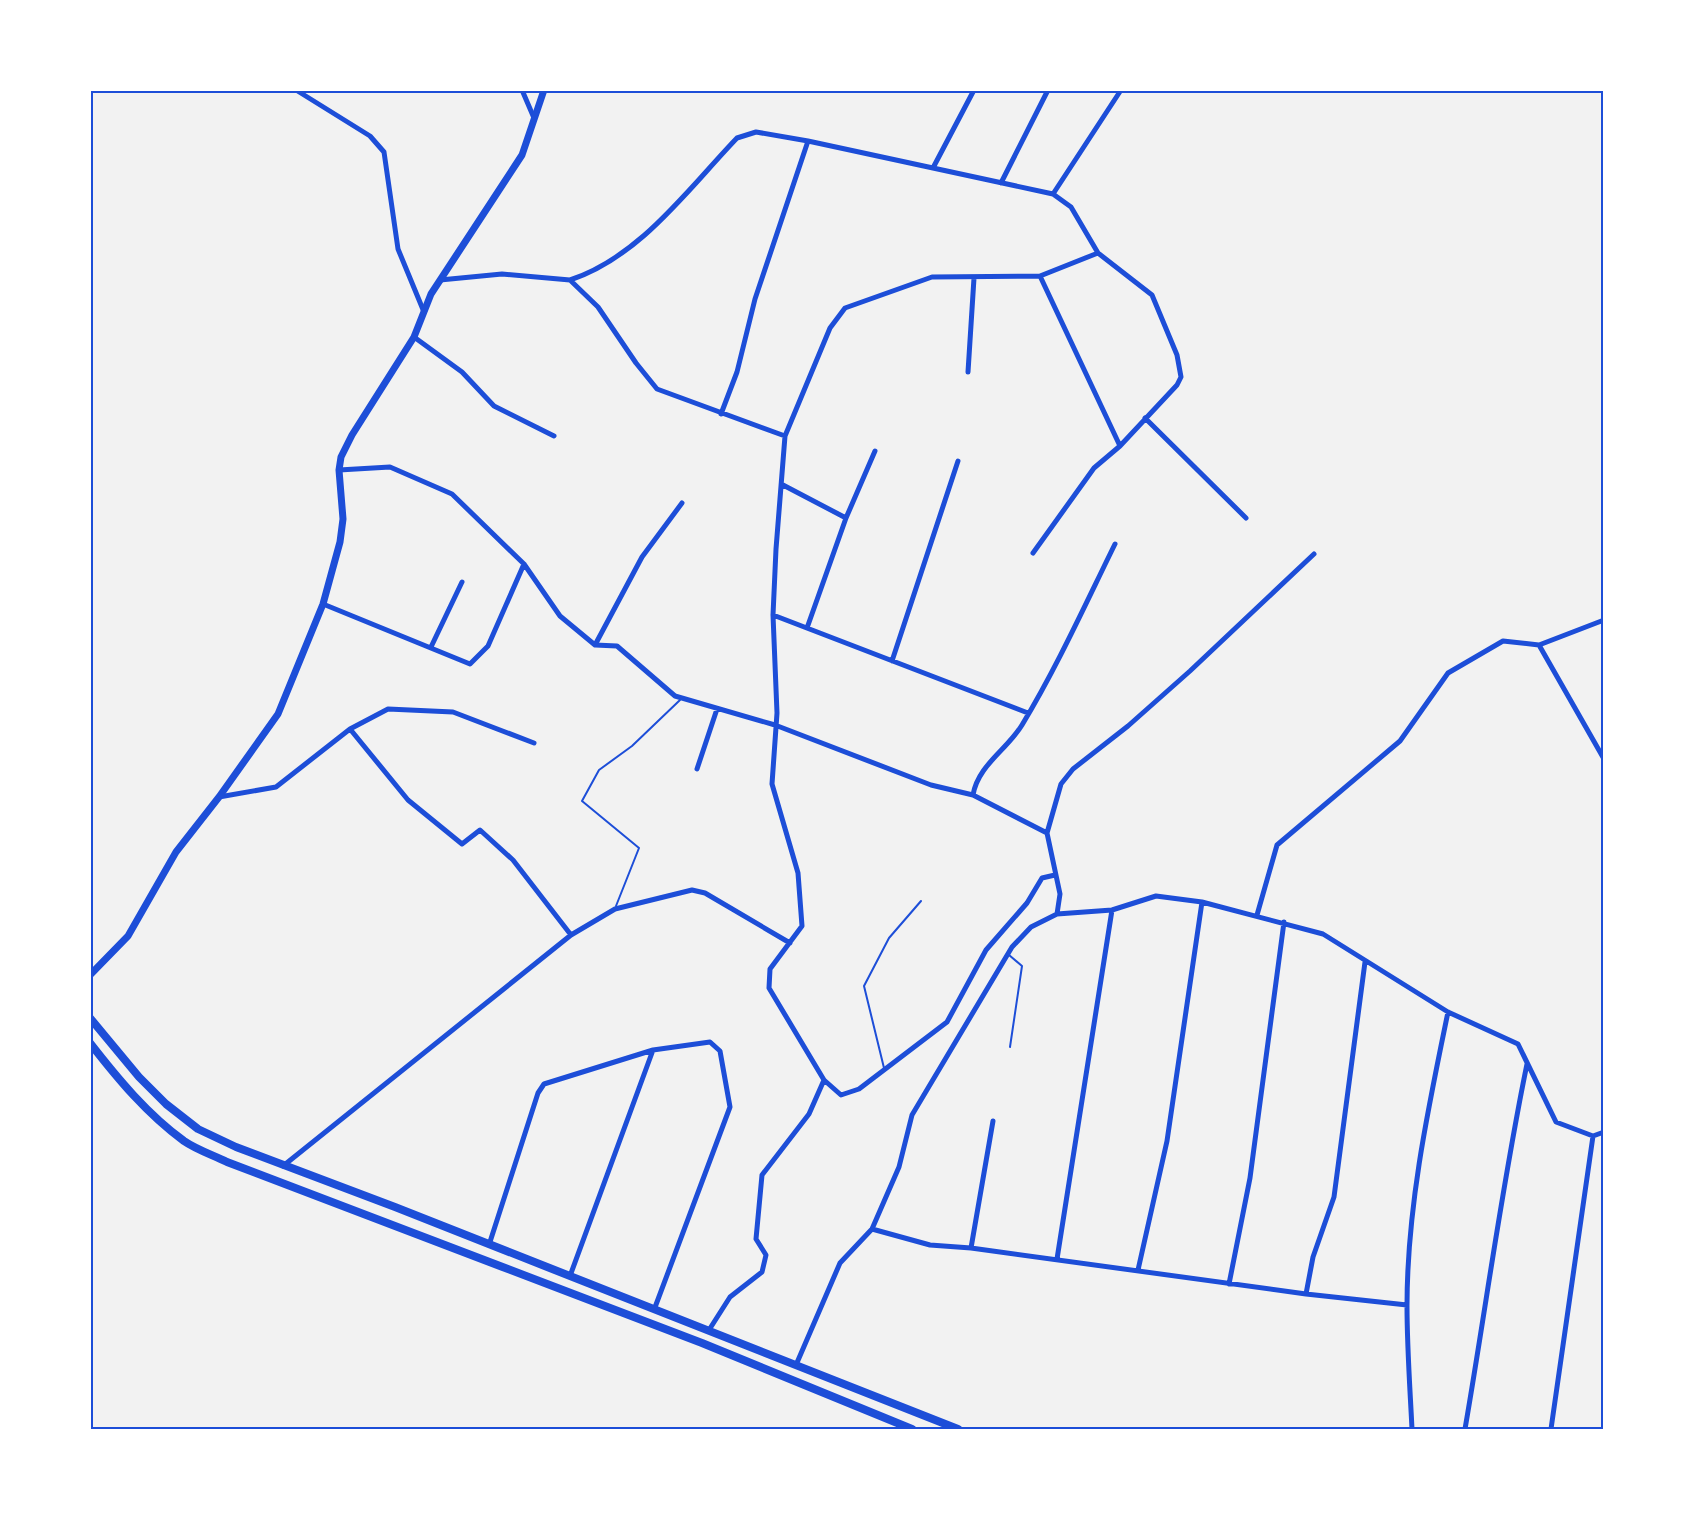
<svg xmlns="http://www.w3.org/2000/svg" width="1694" height="1519" viewBox="0 0 1694 1519" font-family="Merriweather,serif">
<rect width="100%" height="100%" fill="#f2f2f2"/>
<g fill="none" stroke-linecap="round" stroke-linejoin="round">
<path stroke="#1d4ed8" stroke-width="2" d="M616 906 639 848 582 801 599 770 632 746 680 700
M1009 955 1022 966 1010 1047
M884 1068 864 986 889 938 921 901"/>
<path stroke="#1d4ed8" stroke-width="5" d="M296 90 370 136 384 152 398 249 424 312
M522 90 534 118
M934 166 974 90
M1001 183 1048 90
M1053 194 1121 90
M1040 276 1120 446
M440 280 502 274 570 280 598 307 636 363 657 389 785 436
M570 280C640 257 688 189 737 138L756 132 808 141 1053 194 1071 207 1098 253 1152 295 1177 355 1181 377 1177 385 1120 446 1094 468 1033 553
M414 337 462 372 494 406 554 436
M968 372 974 278
M721 414 737 372 755 299 808 141
M1145 418 1246 518
M339 470 390 467 452 494 524 564 560 616 595 645 617 646 675 696 775 725 931 785 973 795 1047 833
M783 485 846 518
M323 604 470 664 488 646 524 564
M773 615 1028 713
M807 628 846 518 875 451
M595 645 642 557 682 503
M1539 645 1604 759
M431 647 462 582
M892 661 958 461
M350 729 408 800 462 844 480 830 513 860 571 935
M697 769 717 709
M973 795C978 765 1007 750 1022 725 1057 667 1085 605 1115 544
M219 797 276 787 350 729 388 709 453 712 534 743
M1055 875 1042 878 1027 903 986 950 947 1022 859 1089 841 1095 824 1080 769 988 770 969 802 926 798 873 772 784 777 713 773 615 776 549 785 436 830 328 845 308 932 277 1040 276 1098 253
M1057 914 1060 894 1047 833 1061 784 1073 769 1128 726 1190 671 1314 554
M1257 915 1277 845 1400 741 1448 673 1503 641 1539 645 1604 620
M283 1166 571 935 615 909 692 890 705 893 790 943
M872 1229 930 1245 971 1248 1306 1294 1407 1305
M489 1245 538 1093 544 1084 653 1050 710 1042 720 1051 730 1107 654 1310
M971 1248 993 1121
M1057 1259 1112 910
M1138 1270 1167 1141 1202 902
M570 1276 653 1050
M1229 1284 1250 1178 1284 922
M1306 1294 1313 1257 1334 1197 1365 962
M709 1330 730 1297 762 1272 766 1255 756 1239 762 1175 809 1114 824 1080
M796 1365 840 1263 872 1229 899 1167 912 1115 1012 947 1031 927 1057 914 1112 910 1156 896 1202 902 1323 934 1448 1012 1518 1044 1556 1122 1593 1136 1604 1132
M1412 1429C1410 1388 1407 1347 1407 1306 1407 1207 1428 1109 1448 1012
M1465 1429C1486 1307 1502 1185 1527 1064
M1551 1429 1593 1136"/>
<path stroke="#1d4ed8" stroke-width="7" d="M90 975 128 936 176 852 219 797 278 714 323 604 340 542 343 519 339 470 341 457 352 435 414 337 431 294 522 155 544 90"/>
<path stroke="#1d4ed8" stroke-width="8" d="M90 1018 139 1077 166 1104 198 1129 236 1147 395 1207 958 1429
M90 1043C118 1079 147 1114 184 1141 197 1150 213 1155 227 1162L702 1343 912 1429"/>
</g>
<rect width="1694" height="1519" fill="none" stroke="#ffffff" stroke-width="183"/>
<rect x="92" y="92" width="1510" height="1336" fill="none" stroke="#1d4ed8" stroke-width="2"/>
</svg>
